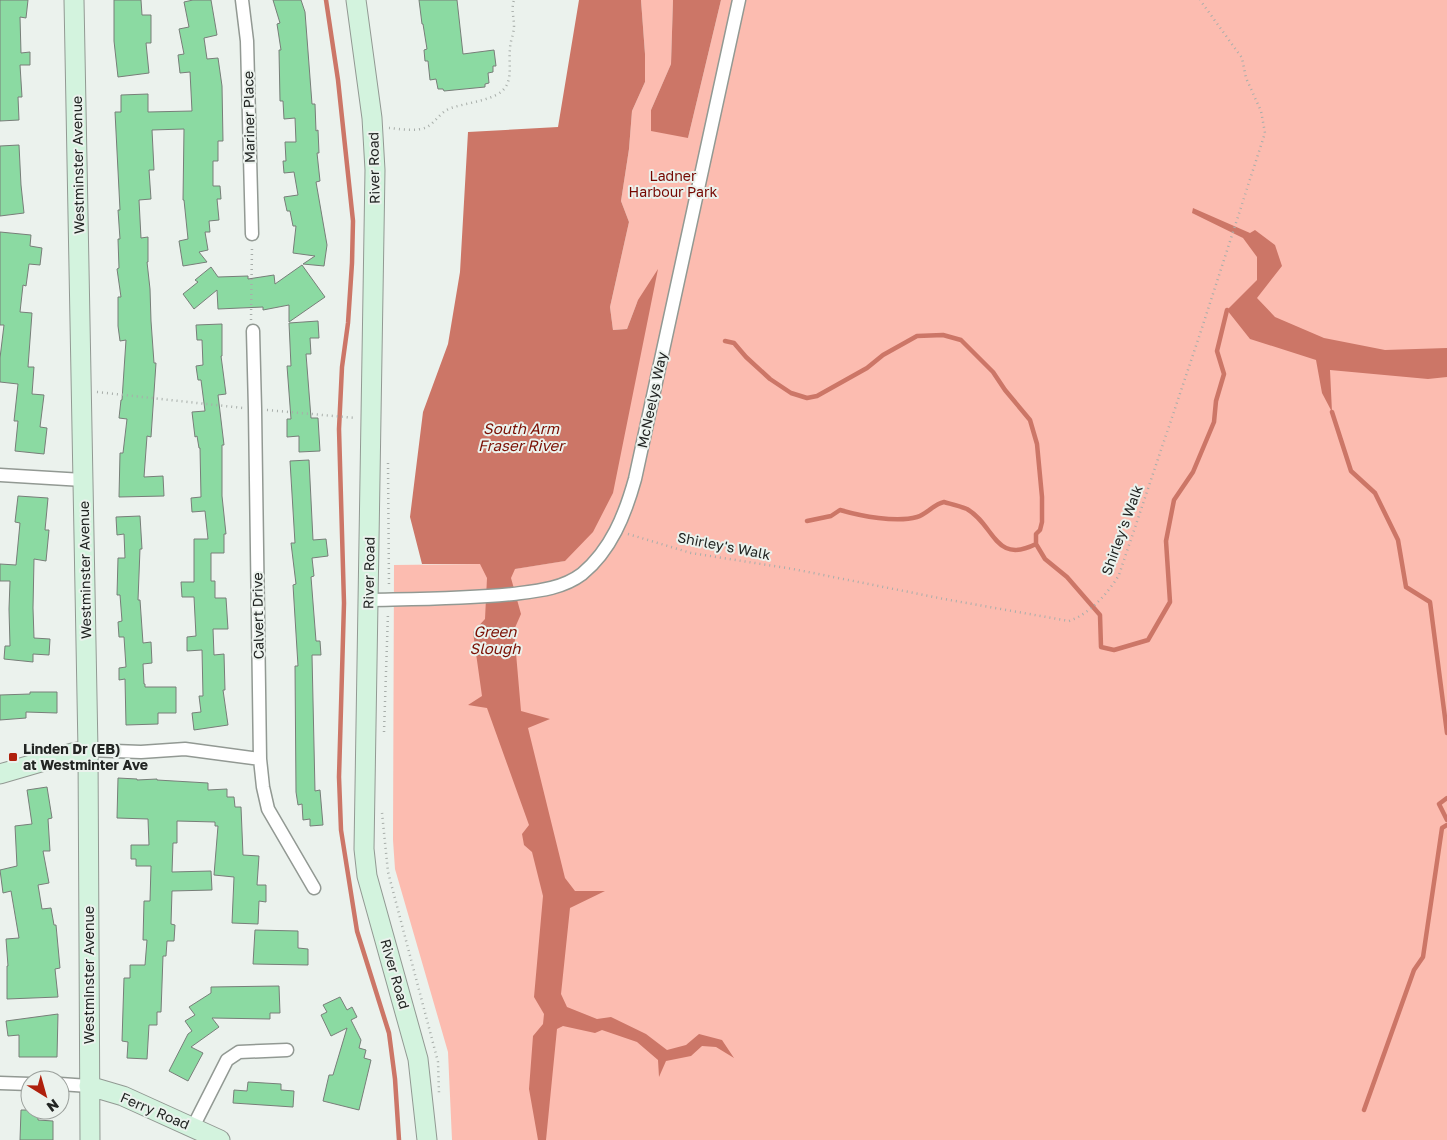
<svg xmlns="http://www.w3.org/2000/svg" width="1447" height="1140" viewBox="0 0 1447 1140" font-family="'Golos Text',sans-serif">
<rect width="100%" height="100%" fill="#ebf2ed"/>
<path fill="#fcbcb0" d="M641 0H673L671 64 651 110 688 138 721 0H1447V1140H452L448 1052 395 869 393 840 394 565 480 564 514 569 564 561 638 300 627 329 613 330 610 307 629 222 621 201 629 149 632 111 645 82V54Z"/>
<path fill="#cc7667" d="M579 0H641L645 54V82L632 111 629 149 621 201 629 222 610 307 613 330 627 329 638 300 658 269 613 493 593 532 565 561 515 569 511 578 521 614 514 630 521 711 550 719 528 728 565 878 575 891H605L570 908 561 994 567 1007 597 1019 611 1017 646 1034 667 1050 686 1045 699 1034 722 1040 734 1058 716 1047 702 1046 691 1056 666 1061 659 1077 658 1060 637 1042 602 1030 595 1033 563 1026 557 1029 546 1140H538L529 1089 533 1036 543 1024 544 1014 534 997 543 896 532 852 524 845 522 834 529 825 487 708 468 705 482 696 473 632 485 619 487 578 480 564H422L410 517 423 412 448 344 460 272 468 132 558 127Z
M673 0H721L688 138 651 131V110L671 64Z
M1193 208 1250 233 1255 230 1275 245 1282 266 1257 298 1275 317 1324 338 1385 350 1447 348V377L1428 379 1330 370 1332 412 1322 393 1316 360 1250 339 1227 310 1257 280V257L1243 238 1192 213Z"/>
<g fill="none" stroke-linecap="round" stroke-linejoin="round">
<path stroke="#cc7667" stroke-width="4.5" d="M326 0 338 80 353 221 352 263 348 323 342 367 339 429 344 603 339 777 341 830 357 931 389 1033 395 1079 399 1140
M725 341 734 343 746 357 770 379 791 393 807 398 817 396 867 368 883 355 917 336 943 335 961 340 993 372 1005 390 1030 420 1037 444 1042 497V522L1040 530 1036 534V544L1045 559 1067 577 1100 615 1101 647 1114 650 1148 640 1170 602 1166 541 1174 500 1193 472 1214 422 1216 401 1224 374 1217 351 1227 310
M1332 412 1351 471 1375 493 1398 540 1406 587 1430 602 1447 733
M807 521 831 516 840 510C861 516 896 523 917 517 927 514 934 504 944 502 951 504 960 506 967 509 995 525 994 565 1036 544
M1447 798 1439 804 1447 820
M1364 1110 1414 970 1423 957 1442 828 1447 825"/>
</g>
<path fill="#8bdaa2" stroke="#787e79" d="M0 0H28L26 18 20 17 21 53 30 52V65H20L22 97H18L19 120 0 121Z
M114 0H141L142 15H151V43H146L149 73 118 77 114 41Z
M193 0H211L217 35 204 38 207 59 218 58 222 86 223 141H218V161H213V186H220L221 199H217L219 220 209 221 210 232H205L208 250 199 252 207 262 183 266 179 241 188 239 184 200H183L184 129 152 130 154 170H149L151 199 139 200 141 238 148 237V262H147L150 289 151 321 154 363H156L151 437 147 436 144 477 163 476 164 496 119 497 120 453H123L127 419 119 418 121 400H122L126 340 120 341 118 326V297H121L117 269 119 268 118 239H120L118 210H120L115 112H121V95L148 94V112L192 111 190 72 180 73 178 55 184 54 179 29 189 27 184 2Z
M273 0H301L305 12 312 104H315L316 131 318 130 319 153H317L320 181 316 182 327 245 324 266 303 264 315 256 293 253 296 226H293L290 211H287L284 197 298 195 294 172 284 173 283 161H286L285 142H296L295 118 284 119 283 101H280L279 50H281L277 24 280 23Z
M419 0H457L463 54 494 50 496 66H493V72L488 73 489 83 485 84V87L444 91 443 89H438L436 79 430 80 428 61H425L424 50 427 49 423 24H422Z
M19 145 21 185 24 213 0 216V146Z
M0 232 31 235 30 246 42 248 40 265 29 264 26 286 23 285 20 312 32 313 28 367H34L32 394 44 395 40 427 47 428 44 454 15 451 18 421H14L18 384 0 382V358L4 325H0Z
M302 265 325 297 289 322V305L263 310V307L218 309 217 290 194 309 183 294 198 282 195 280 211 267 218 277 248 276V279L274 275 275 284Z
M318 321 319 338H310L311 354H306L311 418H318L320 451 299 452V436L287 437V419H291L287 366H291L289 323Z
M222 324V356H221L226 394 218 395 224 445H222V496L226 534H224V553H211V581H215V598H226L228 629H213L214 655 224 654 225 690H223L228 725 194 730 192 713 201 712 199 696H203L202 650 187 651V637L196 636 194 597H182L181 582H194V539H208L205 511 192 512 191 498 201 497 200 448H199L197 436 195 437 192 412 205 411 201 380H198L196 366 203 365 202 340H197L196 325Z
M309 460 313 540 326 539 328 556 312 558 314 576 311 577 316 641H320L321 655H312L315 791 320 790 323 825 310 826V819L303 820 302 804 298 805 296 792 295 666H298L293 585 296 584 291 543H295L290 461Z
M18 496 48 498 45 530H49L46 561 34 559 33 608 34 638 50 639 49 655 33 654V662L4 659 5 646H10L9 609 10 581H0V564L16 565 20 523 15 522Z
M140 516 142 549H140L138 600H140L143 643 151 642 152 663 143 664 144 684H145V687H176V713H158V724L126 725 125 679 119 680V668L126 667 124 637H119L118 622 122 621 120 595H117L118 558H125L124 534 117 535 116 517Z
M30 692H57V713L26 712V718L0 720V695L30 694Z
M118 778 137 779V780L157 779V780L208 783V790L227 789V797H234L235 807H241L243 855 259 856 257 885H266V902L259 901 258 924 232 923 234 877 214 875 218 826H215V822L177 821V843H173L172 872 211 871 212 890 172 891 171 924 175 925 174 941H167L166 956H163L161 1012H157V1025H149L147 1059 127 1058 128 1042 122 1041 124 978H130V965H145L147 940H143L144 901H150L151 866H136V859H131V845H149L148 819 117 818Z
M47 787 52 818 48 819 50 851H43L49 883 38 885 42 909 51 908 54 925H56L60 968 55 969 58 997 7 999V966H8L6 939 19 938 11 891 3 893 0 870 17 866 15 826 32 824 27 790Z
M255 930 298 931V948L308 949V965L253 964Z
M279 986 280 1013H270V1019L212 1018 219 1027 191 1047 203 1053 188 1081 169 1071 188 1034 192 1031 185 1021 195 1015 189 1007 211 993V987Z
M340 997 347 1010 352 1007 357 1017 351 1020 361 1040 359 1048 366 1050 364 1058 371 1060 359 1110 323 1101 329 1075H333L347 1028 331 1036 321 1015 327 1012 323 1005Z
M58 1014 57 1057H19V1035L8 1036 6 1021Z
M248 1082 281 1084V1090L294 1091 293 1107 233 1103 234 1090 247 1091Z
M21 1110H38V1120L53 1121V1140H20Z"/>
<g fill="none" stroke-linecap="round" stroke-linejoin="round">
<g stroke="#929993" stroke-width="15">
<path id="street" d="M242 0 247 41 252 234
M253 331 255 409 260 759 263 787 268 809 314 888
M0 475 83 480
M369 600C417 599 465 599 513 594 537 591 562 589 582 574 611 550 625 515 635 479L739 0
M88 750 141 752 185 749 260 759
M0 1083 30 1084
M60 1084 89 1086
M193 1127 227 1060 239 1052 287 1050"/>
</g>
<g stroke="#929993" stroke-width="21">
<path id="secondary" d="M74 0 88 750 90 1140
M356 0 372 118 375 170 364 849 367 876 418 1059 427 1140
M0 774 72 753 88 750
M89 1086 123 1096 220 1140"/>
</g>
<path stroke="#a8aeaa" stroke-width="2.5" stroke-dasharray="1 4" stroke-linecap="butt" d="M389 128C400 129 417 132 427 127 436 122 440 112 451 108 466 103 483 102 498 94 515 84 508 64 510 49 510 41 514 34 514 26 514 17 511 10 514 0
M251 320 252 246
M97 392 243 408
M267 410 356 418
M388 463 389 587
M628 534 691 553 793 569 944 599 1069 621C1090 614 1108 593 1119 575L1200 334 1265 133 1261 111 1246 78 1242 58 1200 0
M384 732 388 613
M382 813 388 872 438 1062 439 1093"/>
<use href="#street" stroke="#fff" stroke-width="12"/>
<use href="#secondary" stroke="#d3f3de" stroke-width="19"/>
</g>
<rect fill="#af200d" stroke="#ebf2ed" stroke-width="2" x="8" y="752" width="10" height="10" rx="2.5"/>
<g text-anchor="middle" stroke-width="4" stroke-linejoin="round" paint-order="stroke">
<g font-size="14" fill="#222523" stroke="#ebf2ed">
<text transform="translate(249 117) rotate(-91)" y="5">Mariner Place</text>
<text transform="translate(78 165) rotate(-91)" y="5">Westminster Avenue</text>
<text transform="translate(374 168) rotate(-91)" y="5">River Road</text>
<text transform="translate(652 400) rotate(-78)" y="5">McNeelys Way</text>
<text transform="translate(1122 530) rotate(-70)" y="5">Shirley's Walk</text>
<text transform="translate(724 546) rotate(11)" y="5">Shirley's Walk</text>
<text transform="translate(85 570) rotate(-91)" y="5">Westminster Avenue</text>
<text transform="translate(369 573) rotate(-89)" y="5">River Road</text>
<text transform="translate(258 616) rotate(-91)" y="5">Calvert Drive</text>
<text transform="translate(395 974) rotate(74)" y="5">River Road</text>
<text transform="translate(89 975) rotate(-90)" y="5">Westminster Avenue</text>
<text transform="translate(155 1111) rotate(23)" y="5">Ferry Road</text>
</g>
<g font-size="14" fill="#750700" stroke="#ebf2ed">
<text x="673" y="181">Ladner<tspan x="673" dy="16">Harbour Park</tspan></text>
</g>
<g font-size="14" font-weight="bold" fill="#222523" stroke="#ebf2ed" text-anchor="start">
<text x="23" y="754">Linden Dr (EB)<tspan x="23" dy="16">at Westminter Ave</tspan></text>
</g>
<g font-size="15" font-style="italic" fill="#7a0f03" stroke="#ebf2ed">
<text x="521" y="434">South Arm<tspan x="521" dy="17">Fraser River</tspan></text>
<text x="495" y="637">Green<tspan x="495" dy="17">Slough</tspan></text>
</g>
</g>
<g transform="translate(45 1095) rotate(143)"><circle r="24" fill="#ebf2ed" stroke="#9ba09c"/>
<path d="M0-4L9 19L0 12L-9 19Z" fill="#af200d"/>
<text y="-8" font-size="14" font-weight="bold" text-anchor="middle" fill="#222523">N</text>
</g>
</svg>
